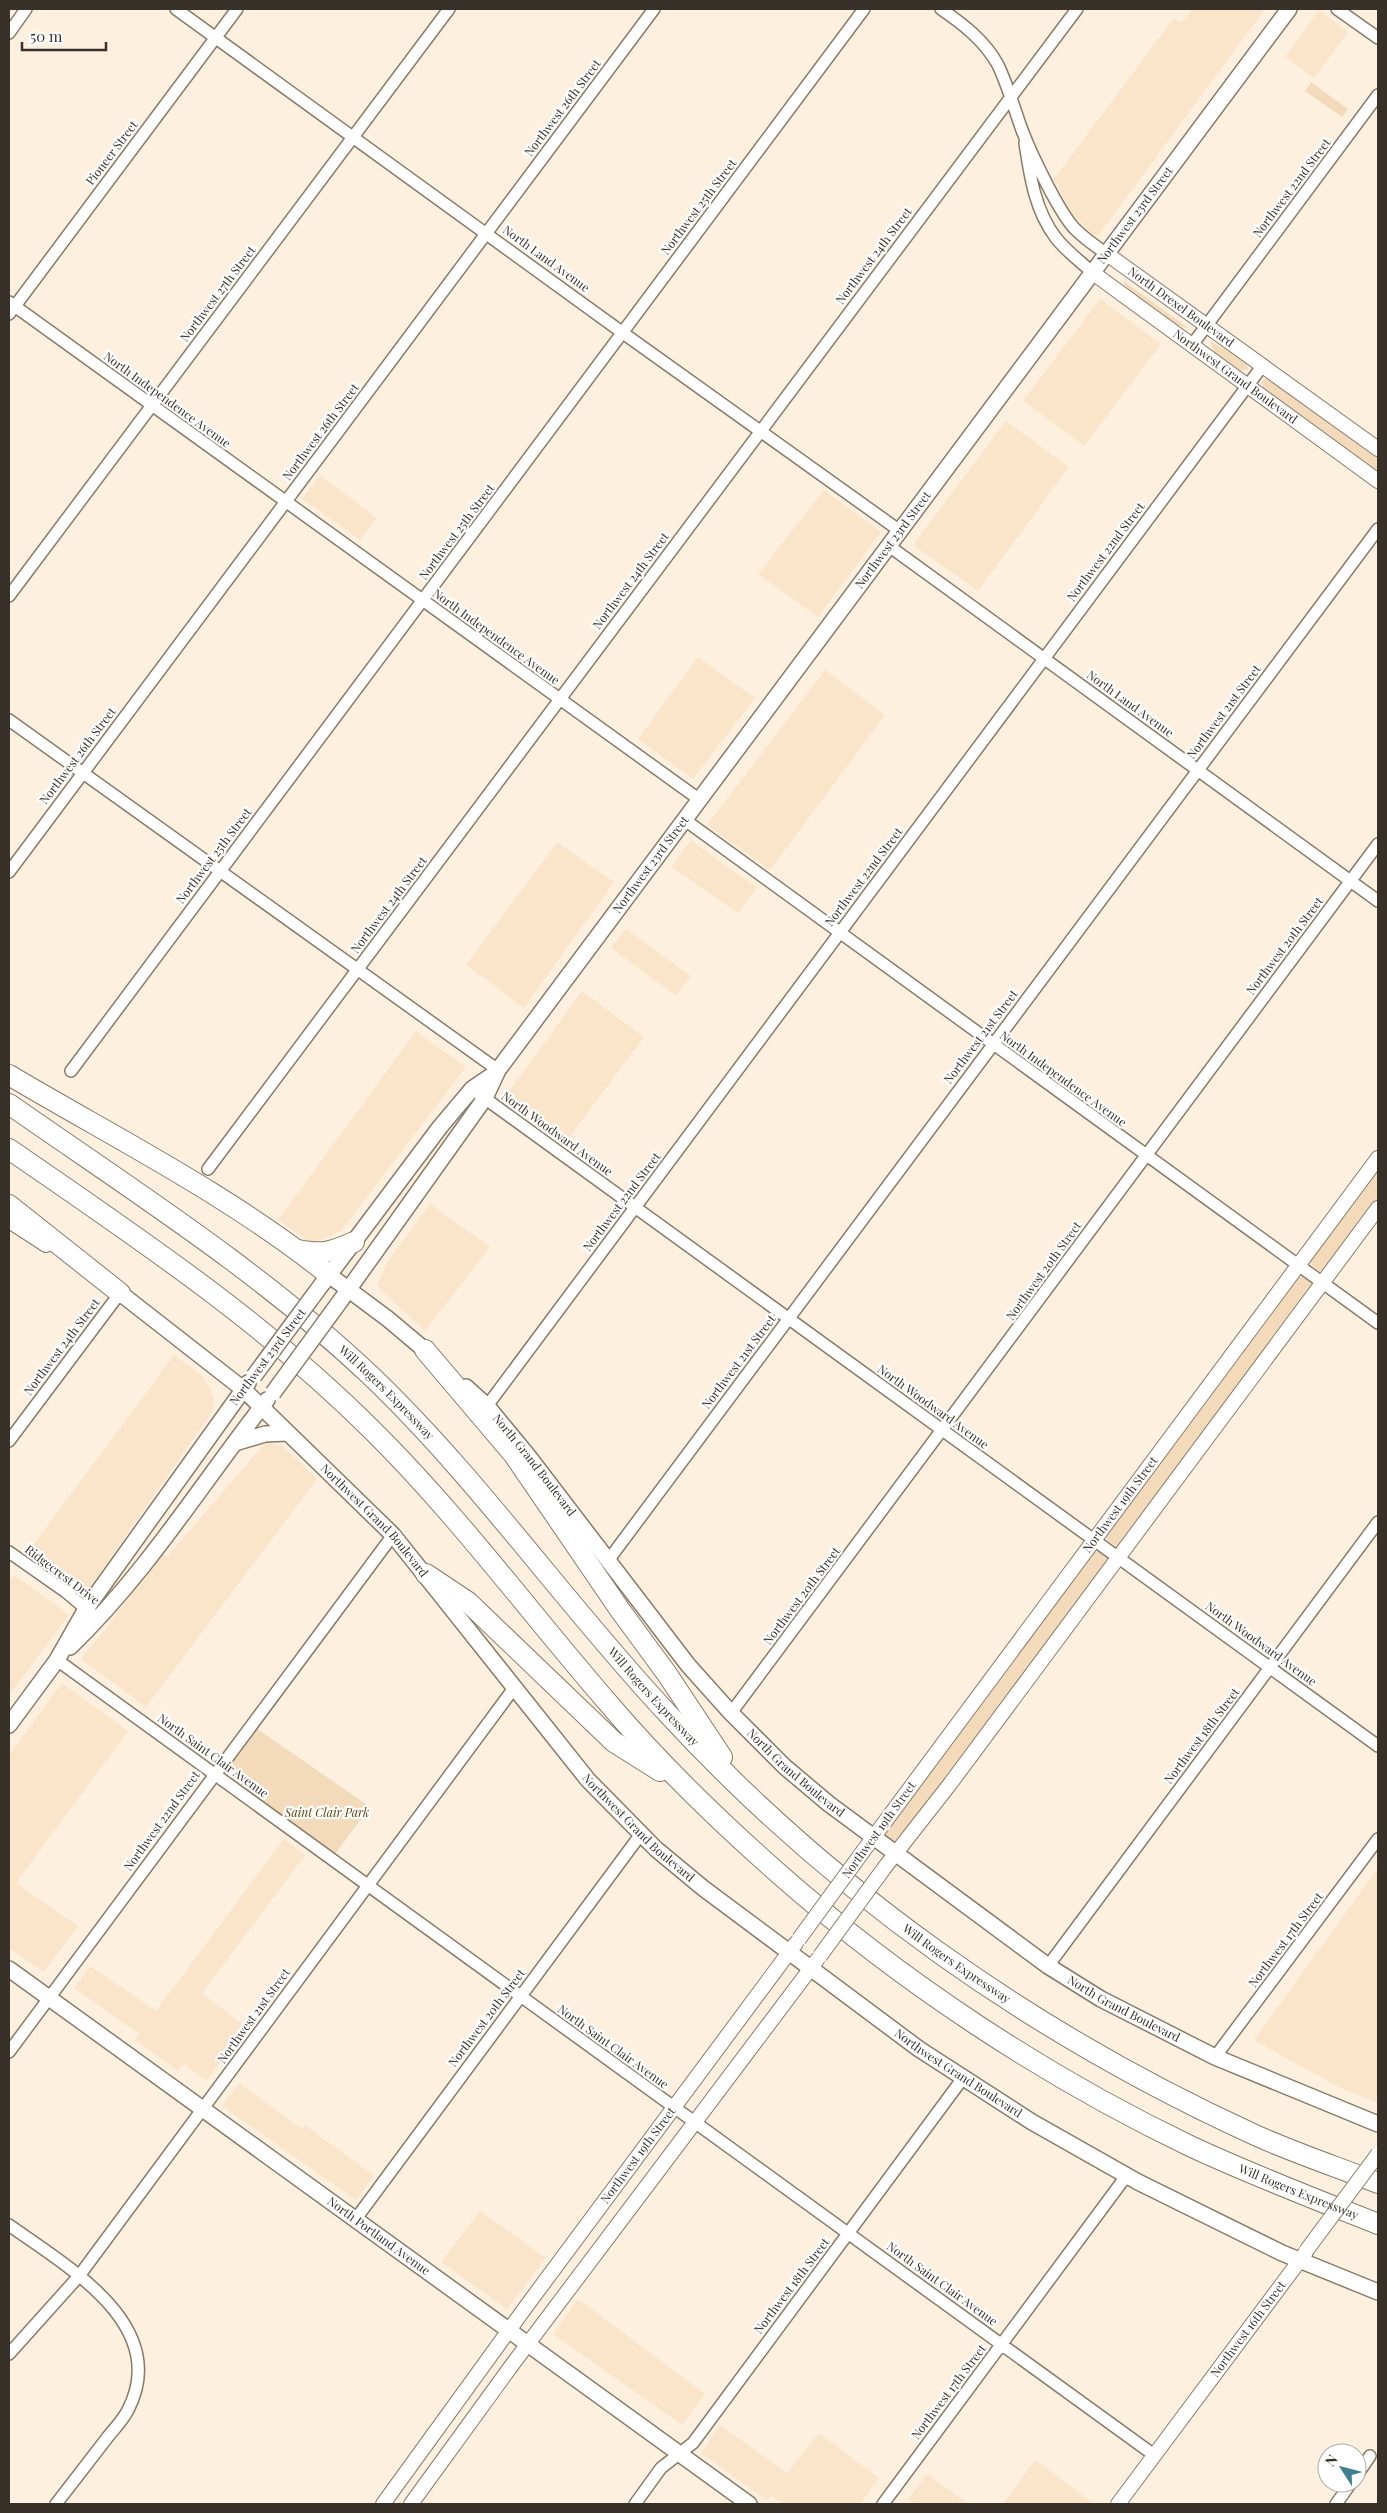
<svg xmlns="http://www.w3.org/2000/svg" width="1387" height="2513" viewBox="0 0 1387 2513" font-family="'Playfair Display',serif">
<rect width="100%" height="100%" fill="#fdf0df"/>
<path fill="#fbe5ca" d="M1192 9H1265L1098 236 1091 233 1070 211 1054 179 1174 18 1181 23Z
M1319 10 1348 32 1314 78 1285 57Z
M1100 299 1161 344 1084 446 1023 401Z
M1006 421 1069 467 978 591 913 545Z
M320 475 377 518 360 540 302 499Z
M824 490 881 532 818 617 758 574Z
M698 657 755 698 693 779 638 739Z
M825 670 885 715 770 870 707 825Z
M691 840 757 888 738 913 671 867Z
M557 842 614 882 524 1008 466 965Z
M626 929 691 976 676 996 611 948Z
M582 991 644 1037 568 1139 507 1094Z
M416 1031 466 1067 341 1231 312 1244 278 1220Z
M430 1204 490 1247 425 1331 377 1286 388 1261Z
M174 1355 200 1374 206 1381 214 1399 212 1412 88 1590 31 1548Z
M266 1442 280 1445 288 1451 317 1479 146 1707 81 1659 112 1621 162 1553 167 1557Z
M14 1575 69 1615 9 1695V1581Z
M62 1683 128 1731 16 1883 78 1926 44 1972 9 1948V1755Z
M284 1839 305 1855 202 1993 246 2027 206 2081 184 2064 178 2071 135 2040 139 2034 74 1988 90 1966 156 2011Z
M1378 1868V2103L1340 2088 1254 2040Z
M239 2083 302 2129 305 2125 374 2176 356 2200 222 2106Z
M480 2211 546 2258 507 2309 441 2262Z
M578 2299 705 2394 682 2425 553 2334Z
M720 2425 787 2473 819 2433 879 2478 860 2504H783L772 2496 767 2501 701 2453Z
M1035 2460 1095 2504H1003Z
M927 2474 969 2504H914L908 2499Z"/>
<path fill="#f3daba" d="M1311 82 1348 109 1342 117 1305 91Z
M1123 282H1125L1188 328C1179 330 1127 293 1123 282Z
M1210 341 1246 361 1248 369 1240 371 1215 353Z
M1266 378 1270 379 1378 458V472L1263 388 1262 382Z
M1378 1168V1201L1326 1271H1319L1311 1264V1259Z
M1297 1277H1304L1315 1287 1122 1545 1116 1547 1107 1540 1106 1535Z
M1100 1551 1108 1557 1109 1564 932 1800 893 1842 885 1834 915 1789 1093 1552Z
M256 1728 370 1807 335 1854 232 1779 230 1765Z"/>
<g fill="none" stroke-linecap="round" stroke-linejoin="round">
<g stroke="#8a7b67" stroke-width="14">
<path id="minor" d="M176 9 623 333 900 531
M941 9C963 24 985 41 998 65 1008 86 1014 108 1022 130 1031 154 1058 210 1074 228 1084 238 1095 246 1107 254
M1337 9 1378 38
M9 33 26 9
M1025 143C1030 176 1035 211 1056 238 1066 251 1081 262 1093 273
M9 302 700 800
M9 314 237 9
M1192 345 1378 95
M889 546 1378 901
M9 596 449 9
M9 720 498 1070
M685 820 1378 1323
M9 872 654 9
M71 1071 864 9
M479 1094 1378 1746
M208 1169 1077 9
M487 1406 1263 365
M9 1441 120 1293
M9 1552 66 1592 92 1614
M607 1562 1378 529
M57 1660 1154 2455
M731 1713 1378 844
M1048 1966 1378 1522
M9 2052 393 1535
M1215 2057 1378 1839
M355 2220 641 1834
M9 2225C66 2266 172 2325 128 2410 123 2420 114 2429 107 2438 90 2460 73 2482 56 2504
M9 2354 79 2276 514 1688
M1357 2475 1370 2456
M635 2504 661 2468 693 2443 963 2078
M883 2504 1127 2175
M1336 2504 1351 2483"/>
</g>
<g stroke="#8a7b67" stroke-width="16">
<g id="tertiary">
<path id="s1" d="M1107 254 1378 449"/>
<path id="s2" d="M1093 273 1378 481"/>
<path d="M9 1221 46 1245"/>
<path id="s3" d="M864 1850 1378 1158"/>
<path d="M885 1867 950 1784 1378 1208"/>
<path id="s4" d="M383 2504 528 2304 796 1943"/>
<path d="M411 2504 512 2365 817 1960"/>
<path id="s5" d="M1118 2504 1306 2252"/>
</g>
</g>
<g stroke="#8a7b67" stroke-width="18">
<g id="secondary">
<path d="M329 1275 388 1319 432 1356"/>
<path d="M323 1283 440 1127 472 1089 497 1072"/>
<path id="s6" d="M120 1293 243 1389 393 1535 588 1780 656 1849 703 1888 919 2049 1032 2122 1138 2182 1282 2253 1378 2292"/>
<path id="s7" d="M341 1300 485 1098 498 1070 1289 9"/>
<path id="s8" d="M466 1387 487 1406 529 1457 688 1665 731 1713 785 1767 829 1804 1048 1966 1101 1999 1215 2057 1378 2124"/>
<path d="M235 1443 265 1434 287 1433"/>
<path d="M70 1647C146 1574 202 1483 267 1400"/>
<path d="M9 1725 57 1660 86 1609 248 1383"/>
<path id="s9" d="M9 1969 749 2504"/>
</g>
</g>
<g stroke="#8a7b67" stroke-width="22">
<g id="motorway">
<path d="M9 1075C117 1139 231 1196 329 1275"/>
<path id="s10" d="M9 1104C132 1190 260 1271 370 1375 479 1479 565 1604 668 1714 833 1893 1034 2034 1255 2135 1295 2153 1337 2167 1378 2183"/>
<path id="s11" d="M9 1149C135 1236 263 1321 372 1430 458 1515 530 1613 609 1704 661 1765 719 1821 778 1873 900 1981 1044 2076 1190 2146 1252 2175 1315 2199 1378 2224"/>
<path d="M9 1205 120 1293"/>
<path d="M298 1250C323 1255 331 1252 354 1242"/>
<path d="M425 1350 514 1455 620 1610 667 1674 722 1757"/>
<path d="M426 1574 468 1602 614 1742 660 1771"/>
</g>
</g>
<use href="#minor" stroke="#fff" stroke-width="11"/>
<use href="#tertiary" stroke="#fff" stroke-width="14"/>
<use href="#secondary" stroke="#fff" stroke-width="15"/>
<use href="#motorway" stroke="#fff" stroke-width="20"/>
<g stroke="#8a7b67" stroke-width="16" stroke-linecap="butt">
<path id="tertiary-bridge" d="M799 1939 864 1850
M820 1956 885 1867
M1306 2251 1378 2154"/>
</g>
<g stroke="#8a7b67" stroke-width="18" stroke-linecap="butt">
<path id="secondary-bridge" d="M254 1376 322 1284
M273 1393 341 1300"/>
</g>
<use href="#tertiary-bridge" stroke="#fff" stroke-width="14"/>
<use href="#secondary-bridge" stroke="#fff" stroke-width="15"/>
</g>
<g text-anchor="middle" stroke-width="4.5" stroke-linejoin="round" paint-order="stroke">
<g font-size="12" fill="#373129" stroke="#fff">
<text transform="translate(563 108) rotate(-53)" y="4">Northwest 26th Street</text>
<text transform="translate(112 153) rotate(-53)" y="4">Pioneer Street</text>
<text transform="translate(1292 188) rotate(-53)" y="4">Northwest 22nd Street</text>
<text transform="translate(699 207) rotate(-53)" y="4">Northwest 25th Street</text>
<text dy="4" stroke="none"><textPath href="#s7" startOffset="1345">Northwest 23rd Street</textPath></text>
<text transform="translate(874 256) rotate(-53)" y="4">Northwest 24th Street</text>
<text transform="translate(546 259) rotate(36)" y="4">North Land Avenue</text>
<text transform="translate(218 294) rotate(-53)" y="4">Northwest 27th Street</text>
<text dy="4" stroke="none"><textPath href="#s1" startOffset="91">North Drexel Boulevard</textPath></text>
<text dy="4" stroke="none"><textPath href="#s2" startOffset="176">Northwest Grand Boulevard</textPath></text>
<text transform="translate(167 400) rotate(36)" y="4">North Independence Avenue</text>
<text transform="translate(321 432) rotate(-53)" y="4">Northwest 26th Street</text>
<text transform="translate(457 532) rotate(-53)" y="4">Northwest 25th Street</text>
<text dy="4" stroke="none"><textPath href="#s7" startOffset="940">Northwest 23rd Street</textPath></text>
<text transform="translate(1106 552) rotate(-53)" y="4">Northwest 22nd Street</text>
<text transform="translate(631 581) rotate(-53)" y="4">Northwest 24th Street</text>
<text transform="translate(496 637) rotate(36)" y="4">North Independence Avenue</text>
<text transform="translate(1130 704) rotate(36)" y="4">North Land Avenue</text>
<text transform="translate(1224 712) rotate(-53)" y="4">Northwest 21st Street</text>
<text transform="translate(78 756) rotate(-53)" y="4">Northwest 26th Street</text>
<text transform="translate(214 856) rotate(-53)" y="4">Northwest 25th Street</text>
<text dy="4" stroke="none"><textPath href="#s7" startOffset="535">Northwest 23rd Street</textPath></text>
<text transform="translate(864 877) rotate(-53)" y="4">Northwest 22nd Street</text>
<text transform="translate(389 905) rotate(-53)" y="4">Northwest 24th Street</text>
<text transform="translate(1285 946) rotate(-53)" y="4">Northwest 20th Street</text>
<text transform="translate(981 1037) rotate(-53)" y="4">Northwest 21st Street</text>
<text transform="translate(1063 1079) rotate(36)" y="4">North Independence Avenue</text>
<text transform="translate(557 1134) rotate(36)" y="4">North Woodward Avenue</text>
<text transform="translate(622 1202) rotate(-53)" y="4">Northwest 22nd Street</text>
<text transform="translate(1044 1271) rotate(-54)" y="4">Northwest 20th Street</text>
<text transform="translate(62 1347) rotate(-53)" y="4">Northwest 24th Street</text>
<text transform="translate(268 1357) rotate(-53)" y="4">Northwest 23rd Street</text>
<text transform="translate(739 1362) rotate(-53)" y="4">Northwest 21st Street</text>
<text dy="4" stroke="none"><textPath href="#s10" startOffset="476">Will Rogers Expressway</textPath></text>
<text transform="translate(933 1407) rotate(36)" y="4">North Woodward Avenue</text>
<text dy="4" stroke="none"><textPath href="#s8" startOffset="104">North Grand Boulevard</textPath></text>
<text dy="4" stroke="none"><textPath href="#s3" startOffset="430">Northwest 19th Street</textPath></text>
<text dy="4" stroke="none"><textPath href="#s6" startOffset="342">Northwest Grand Boulevard</textPath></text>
<text transform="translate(62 1575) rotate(37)" y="4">Ridgecrest Drive</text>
<text transform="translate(802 1596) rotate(-53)" y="4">Northwest 20th Street</text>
<text transform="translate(1261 1644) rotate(36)" y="4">North Woodward Avenue</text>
<text dy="4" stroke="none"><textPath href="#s10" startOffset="881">Will Rogers Expressway</textPath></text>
<text transform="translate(1202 1736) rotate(-53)" y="4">Northwest 18th Street</text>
<text transform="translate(213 1756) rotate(36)" y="4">North Saint Clair Avenue</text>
<text dy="4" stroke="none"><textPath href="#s8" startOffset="509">North Grand Boulevard</textPath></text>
<text transform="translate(162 1821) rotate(-54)" y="4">Northwest 22nd Street</text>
<text dy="4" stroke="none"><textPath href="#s6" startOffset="748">Northwest Grand Boulevard</textPath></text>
<text transform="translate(879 1830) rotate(-54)" y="4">Northwest 19th Street</text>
<text transform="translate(1286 1940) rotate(-53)" y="4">Northwest 17th Street</text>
<text dy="4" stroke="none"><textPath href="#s10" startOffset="1286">Will Rogers Expressway</textPath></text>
<text dy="4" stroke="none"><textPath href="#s8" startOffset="914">North Grand Boulevard</textPath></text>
<text transform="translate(254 2016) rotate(-54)" y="4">Northwest 21st Street</text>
<text transform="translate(487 2018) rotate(-53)" y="4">Northwest 20th Street</text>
<text transform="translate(613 2047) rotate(36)" y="4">North Saint Clair Avenue</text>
<text dy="4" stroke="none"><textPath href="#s6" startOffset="1152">Northwest Grand Boulevard</textPath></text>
<text dy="4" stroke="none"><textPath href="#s4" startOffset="432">Northwest 19th Street</textPath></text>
<text dy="4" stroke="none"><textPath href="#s11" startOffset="1675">Will Rogers Expressway</textPath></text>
<text dy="4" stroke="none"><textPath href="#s9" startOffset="456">North Portland Avenue</textPath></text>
<text transform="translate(942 2284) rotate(36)" y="4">North Saint Clair Avenue</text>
<text transform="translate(792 2286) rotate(-53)" y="4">Northwest 18th Street</text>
<text dy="4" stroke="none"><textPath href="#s5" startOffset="218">Northwest 16th Street</textPath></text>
<text transform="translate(949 2392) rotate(-53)" y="4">Northwest 17th Street</text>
</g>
<g font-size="12" font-style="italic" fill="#654512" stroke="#fff">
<text x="327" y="1817">Saint Clair Park</text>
</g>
</g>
<rect width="1387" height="2513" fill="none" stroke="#373129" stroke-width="20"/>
<g transform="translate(1342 2468) rotate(306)"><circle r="24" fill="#ffffff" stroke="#afada9"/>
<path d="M0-4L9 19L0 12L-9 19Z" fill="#3d8190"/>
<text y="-8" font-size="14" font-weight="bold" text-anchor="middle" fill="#373129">N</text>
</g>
<path d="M22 42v8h84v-8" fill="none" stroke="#373129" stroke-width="2.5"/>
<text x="30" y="42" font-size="15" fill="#373129" stroke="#ffffff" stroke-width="4" paint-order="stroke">50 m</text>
</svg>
